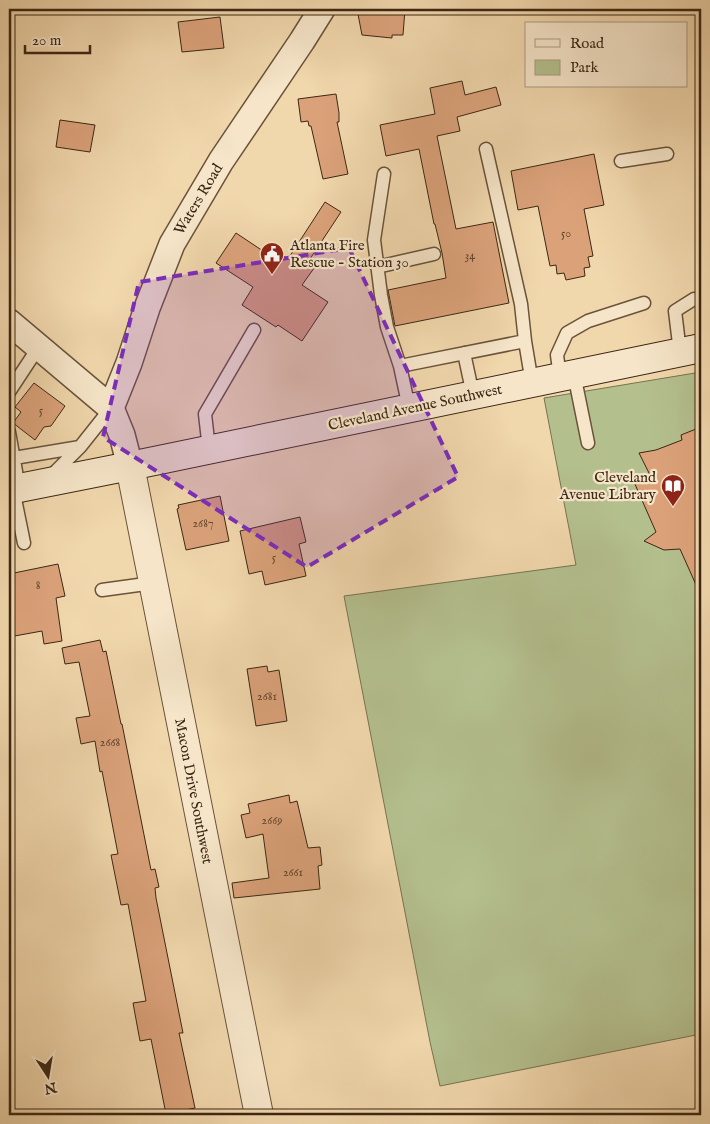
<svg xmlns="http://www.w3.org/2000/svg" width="710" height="1124" viewBox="0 0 710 1124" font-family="'IM FELL English',serif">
<rect width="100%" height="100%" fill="#f1d7ac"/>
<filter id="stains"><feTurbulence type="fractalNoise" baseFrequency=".004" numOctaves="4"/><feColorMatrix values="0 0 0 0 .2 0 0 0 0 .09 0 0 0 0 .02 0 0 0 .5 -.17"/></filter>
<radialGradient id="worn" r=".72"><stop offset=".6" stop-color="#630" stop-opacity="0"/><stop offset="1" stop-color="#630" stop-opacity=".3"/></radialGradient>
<path fill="#b4bf8e" stroke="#787351" d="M701 372V1034L440 1086 430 1042 344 596 576 565 544 398Z"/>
<path fill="#dba27a" stroke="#3c2714" d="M357 9H405L403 35H392V38L362 35Z
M220 17 224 48 182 52 178 22Z
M462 81 465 95 496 87 501 105 457 117 460 131 437 136 456 229 493 222 509 303 395 326 388 290 446 278 442 253 435 224H434L419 149 386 156 380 125 435 114 430 88Z
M336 94 339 113V122H337L348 174 323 179 311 126H309L308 121 301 122 298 99Z
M60 120 95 125 90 152 56 147Z
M594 154 604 205 584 209 593 256 588 257 590 267 584 268 585 276 566 280 564 273 557 274 556 265 550 266 538 206 518 210 511 171Z
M325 202 341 212 310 259 317 264 302 285 328 302 302 341 278 325 276 327 242 305 253 287 216 263 236 233 272 257 276 251 288 259Z
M34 383 65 406 51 426 44 427 35 440 13 423 21 412 15 407Z
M701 427V596L680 549 664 550 644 541 656 532 634 482 650 475 639 453 656 450 682 440 681 435Z
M220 496 229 541 186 550 177 509 179 508 178 505Z
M300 517 306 542 299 544 306 576 265 585 262 571 249 574 240 531Z
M58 564 65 596 56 598 62 641 44 644 42 631 9 637V574Z
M100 640 103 652 106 651 121 724H122L151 870 155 869 159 887 155 888 156 898 183 1033H179L195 1108 166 1114 151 1039 140 1041 133 1003 146 1001 128 904 121 905 111 855 118 854 102 771 100 772 95 741 81 744 76 718 90 716 79 662 65 664 62 648Z
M267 666 268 672 279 670 287 721 256 726 247 669Z
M289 795 290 803 297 801 308 848 320 847 322 865 318 866 320 889 234 898 232 883 269 878 263 834 246 838 241 815 250 813 248 804Z"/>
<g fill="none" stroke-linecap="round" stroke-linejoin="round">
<g stroke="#69533a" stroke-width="15">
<path id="service" d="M486 149 521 304 525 341
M621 161 667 154
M384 174 374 240 381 295 387 327 400 366 409 408
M377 267 434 254
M680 352 675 311 694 299
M464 353 473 395
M400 366 525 341 532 383
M574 374 588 443
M560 377 557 355 567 333 588 321 644 303
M9 392 38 348
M9 432 19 488
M209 449 205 414 254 330
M14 458 80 447
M50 477 80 447 111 408
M13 489 24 543
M102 590 153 583"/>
</g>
<g stroke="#69533a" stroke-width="28">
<path id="minor" d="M9 322 111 408 122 435 130 466
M111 408 129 363 147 308 172 244 221 161 302 41 322 9"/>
</g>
<g stroke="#69533a" stroke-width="30">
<path id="tertiary" d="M130 466 259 1115"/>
</g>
<g stroke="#3c2714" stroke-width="30">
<path id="secondary" d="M9 490 130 466 701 348"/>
</g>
<use href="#service" stroke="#f6e5c9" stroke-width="12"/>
<use href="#minor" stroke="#f6e5c9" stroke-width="25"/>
<use href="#tertiary" stroke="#f6e5c9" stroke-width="28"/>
<use href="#secondary" stroke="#f6e5c9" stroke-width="28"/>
</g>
<path fill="#7b2cbf" fill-opacity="0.2" stroke="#7b2cbf" stroke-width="4" stroke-dasharray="10 6" stroke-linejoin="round" d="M349 248 458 477 307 567 103 437 139 282Z"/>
<defs>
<g id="civic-pin" transform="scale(1.25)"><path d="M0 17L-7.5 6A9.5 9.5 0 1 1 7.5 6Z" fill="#8f2418" stroke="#f6e5c9"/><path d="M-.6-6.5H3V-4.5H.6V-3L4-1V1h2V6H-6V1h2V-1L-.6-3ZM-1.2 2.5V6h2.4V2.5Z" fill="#fff"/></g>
<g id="library-pin" transform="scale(1.25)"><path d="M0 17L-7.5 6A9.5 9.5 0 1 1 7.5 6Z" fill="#8f2418" stroke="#f6e5c9"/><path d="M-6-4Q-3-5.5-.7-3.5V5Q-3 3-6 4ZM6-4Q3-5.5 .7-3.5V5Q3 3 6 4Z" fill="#fff"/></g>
</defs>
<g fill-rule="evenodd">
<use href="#civic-pin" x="272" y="254"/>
<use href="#library-pin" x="673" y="486"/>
</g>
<g text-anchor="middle" stroke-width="4.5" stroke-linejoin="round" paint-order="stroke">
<g font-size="12" fill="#64462e">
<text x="566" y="237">50</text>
<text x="470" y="259">34</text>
<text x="41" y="414">5</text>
<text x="203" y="527">2687</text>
<text x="274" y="561">5</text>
<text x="38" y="589">8</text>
<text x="267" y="700">2681</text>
<text x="110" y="746">2668</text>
<text x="272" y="824">2669</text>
<text x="293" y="876">2661</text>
</g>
<g font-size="15" fill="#3c2714" stroke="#f6e5c9">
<text transform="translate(198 199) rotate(-59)" y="5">Waters Road</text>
<text transform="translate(415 407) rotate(-12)" y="5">Cleveland Avenue Southwest</text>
<text transform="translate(194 791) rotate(79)" y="5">Macon Drive Southwest</text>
</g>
<g font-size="15" fill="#3c2714" stroke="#f6e5c9" text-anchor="start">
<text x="290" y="250">Atlanta Fire<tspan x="290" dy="17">Rescue - Station 30</tspan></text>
<text x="656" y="482" text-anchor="end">Cleveland<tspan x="656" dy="17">Avenue Library</tspan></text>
</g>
</g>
<rect width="710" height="1124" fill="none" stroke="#f1d7ac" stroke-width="30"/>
<rect x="10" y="10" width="690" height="1104" fill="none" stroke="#3c2714" stroke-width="2.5"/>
<rect x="15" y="15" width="680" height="1094" fill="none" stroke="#3c2714"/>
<rect x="525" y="22" width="162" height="65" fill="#f6e5c9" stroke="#ac9981"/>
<rect x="535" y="39" width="25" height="8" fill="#f6e5c9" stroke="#ac9981"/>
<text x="570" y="48" font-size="15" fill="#3c2714">Road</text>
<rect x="535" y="60" width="25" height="15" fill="#b4bf8e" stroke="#ac9981"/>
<text x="570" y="72" font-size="15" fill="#3c2714">Park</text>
<g transform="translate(48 1076) rotate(168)" stroke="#f6e5c9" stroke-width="4" paint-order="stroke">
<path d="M0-4L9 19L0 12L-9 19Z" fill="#3c2714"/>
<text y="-8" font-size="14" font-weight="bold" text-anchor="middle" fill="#3c2714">N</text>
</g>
<path d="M25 45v8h65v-8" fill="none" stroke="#3c2714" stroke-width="2.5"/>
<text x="32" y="45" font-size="15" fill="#3c2714" stroke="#f6e5c9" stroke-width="4" paint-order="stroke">20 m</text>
<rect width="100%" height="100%" filter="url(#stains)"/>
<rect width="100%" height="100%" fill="url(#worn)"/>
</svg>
